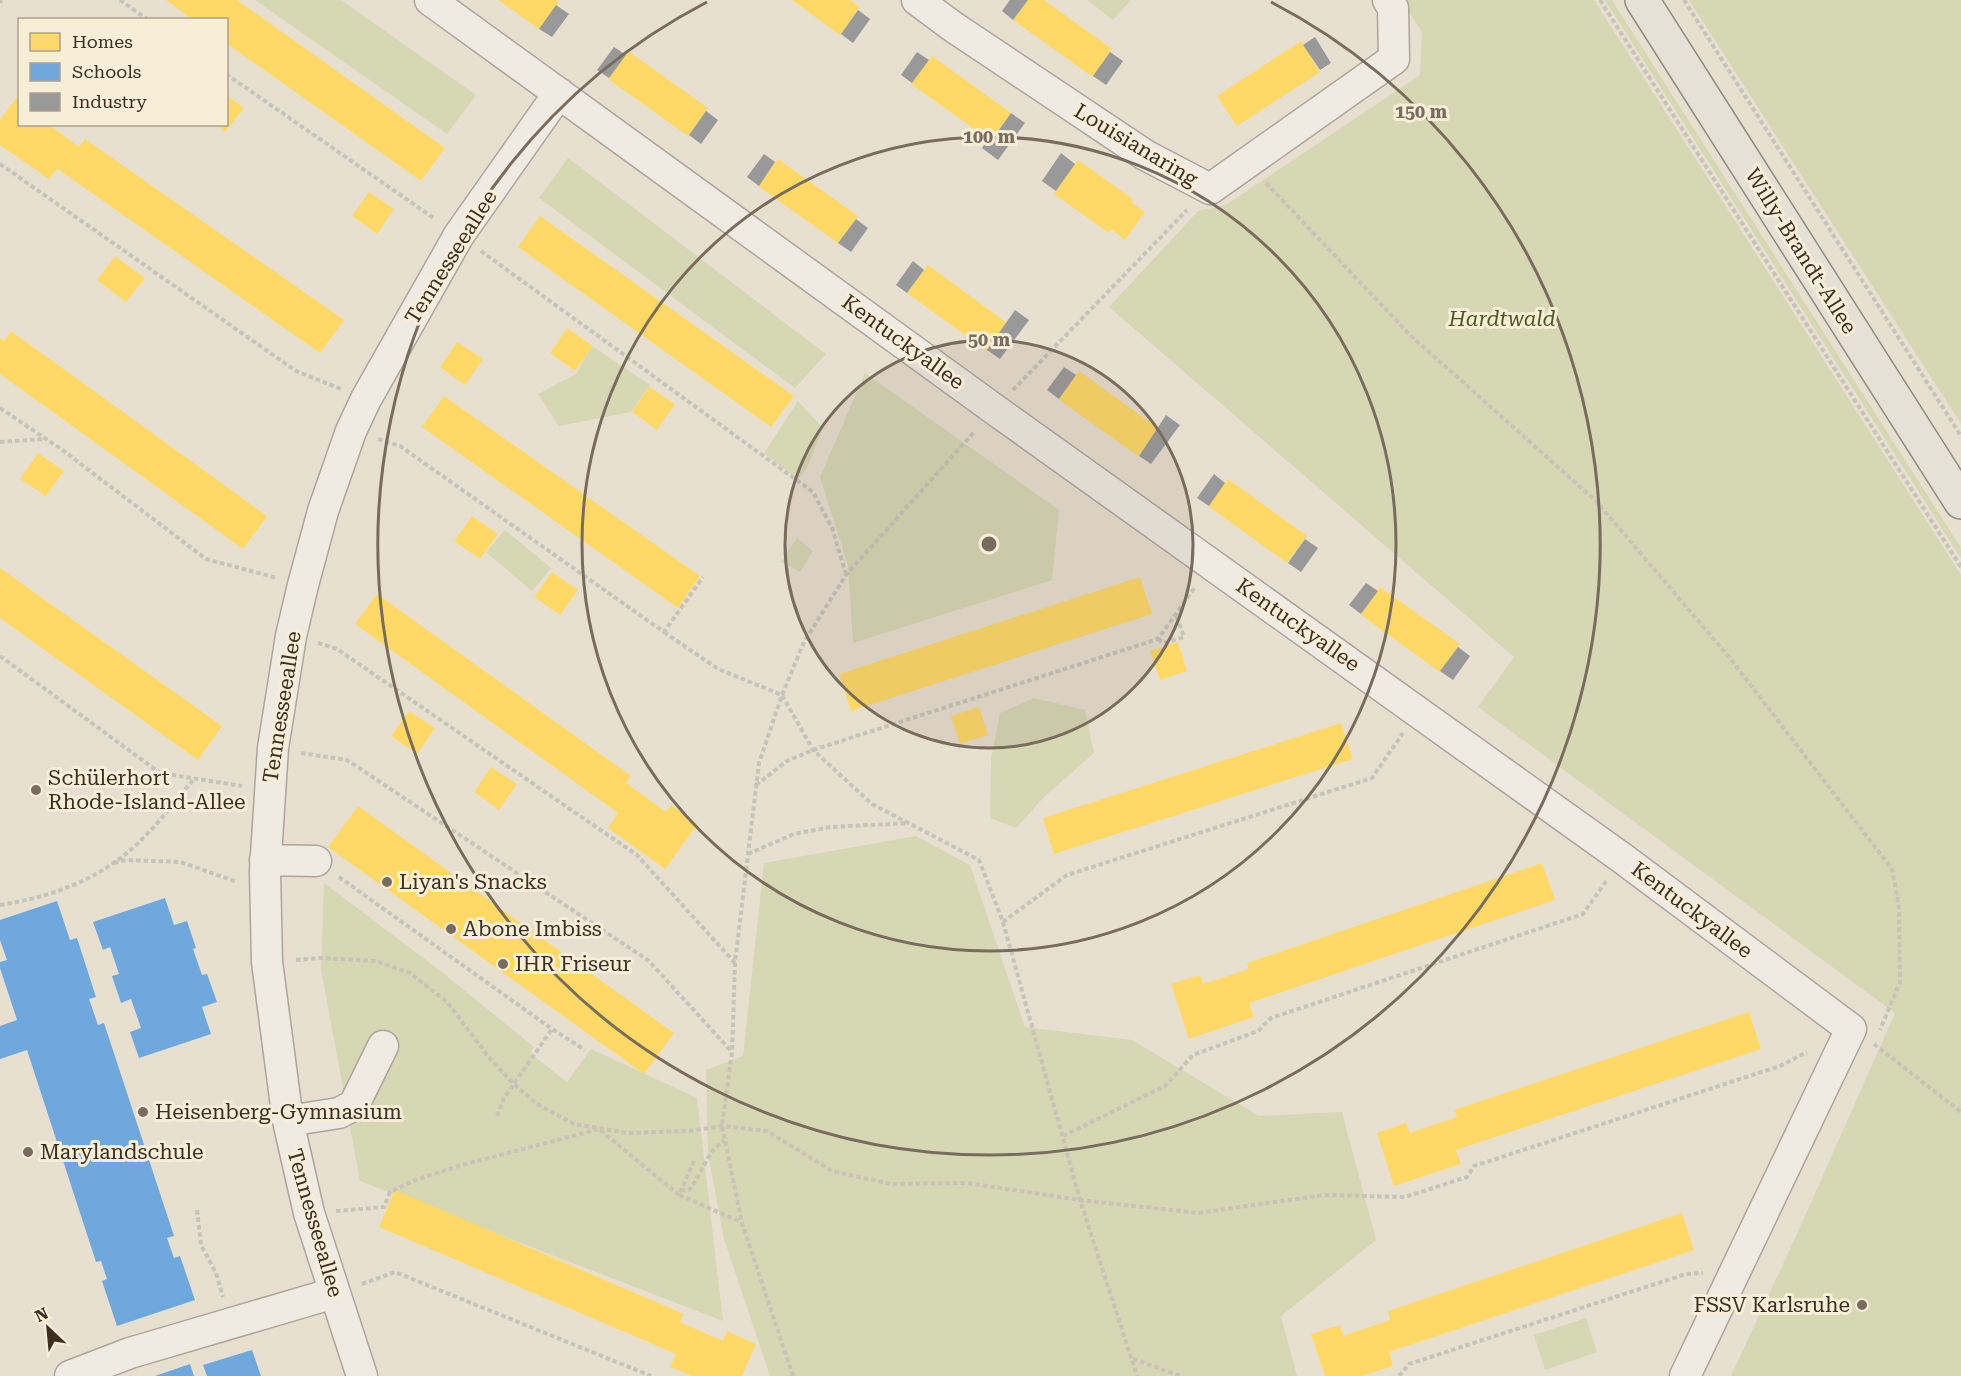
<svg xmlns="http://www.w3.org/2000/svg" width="1961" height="1376" viewBox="0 0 1961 1376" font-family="'Roboto Serif',serif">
<rect width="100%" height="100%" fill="#e7e0d1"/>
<path fill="#d6d7b3" d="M255 0H341L476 95 447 134Z
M1087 0H1131L1113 20Z
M1401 0H1594L1961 575V1376H1731L1797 1234 1895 1013 1478 707 1514 657 1109 307 1198 211 1226 205 1420 75 1422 32Z
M1605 0H1612L1627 24 1961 548V558Z
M1689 0H1961V424Z
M568 158 826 354 795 388 539 198Z
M592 346 650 385 631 412 559 426 538 394 576 374Z
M865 373 1059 510 1052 580 853 643 848 566 820 477Z
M798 401 823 428 807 468 798 479 764 453Z
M505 530 551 568 532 591 486 552Z
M797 538 813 551 800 572 781 562Z
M1034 698 1085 710 1094 753 1044 797 1016 828 990 818 991 759 1000 713Z
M916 836 970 865 1025 1027 1132 1040 1259 1116 1342 1112 1376 1240 1281 1316 1297 1376H770L724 1239 708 1154 706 1070 743 1056 764 863Z
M324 883 438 969 534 1047 530 1053 567 1082 591 1049 697 1098 723 1321 360 1181 321 969Z
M1586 1318 1597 1352 1545 1370 1534 1335Z"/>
<path fill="#ffd966" d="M166 0H237L445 148 421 181 226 43V20H193Z
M498 0H556L559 2 539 29Z
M792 0H850L860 7 840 35Z
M1028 0H1044L1112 49 1093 77 1013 20Z
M1301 41 1320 72 1237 126 1217 96Z
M628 51 708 108 688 136 608 79Z
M932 56 1011 113 991 141 911 84Z
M20 93V124H48L79 147 85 139 344 320 320 353 59 170 57 169 49 179 0 145V120Z
M226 95 244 108 225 132 215 124H226Z
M778 159 858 216 838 243 758 186Z
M1078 160 1133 199 1131 202 1145 212 1125 240 1111 229 1109 233 1054 194Z
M369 192 394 209 377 234 352 216Z
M540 216 794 396 771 427 518 247Z
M115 256 145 278 126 302 97 280Z
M928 265 1007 323 987 351 907 293Z
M567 328 593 346 575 371 550 353Z
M11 331 267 516 243 549 0 374V338L4 341Z
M457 342 483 359 465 385 440 367Z
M1079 371 1158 428 1138 456 1058 399Z
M649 387 675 404 657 430 632 412Z
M444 396 700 576 678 608 422 427Z
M38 453 64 471 46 496 20 479Z
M1228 479 1307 536 1287 563 1208 506Z
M472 516 498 534 480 559 454 541Z
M0 568 222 726 198 760 0 618Z
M552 572 578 590 560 615 534 597Z
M1140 577 1152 614 851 711 839 674Z
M1380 587 1460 644 1440 672 1361 615Z
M377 594 631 776 626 783 666 812 671 805 698 824 665 869 608 828 618 813 355 624Z
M1178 642 1187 671 1160 680 1150 651Z
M979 707 988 735 960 744 951 716Z
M409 711 435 728 417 754 391 736Z
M1341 723 1353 759 1054 854 1043 818Z
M491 767 517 784 499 810 474 792Z
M358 806 674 1033 644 1074 328 847Z
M1542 863 1555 900 1249 1003 1254 1017 1189 1039 1171 984 1200 975 1203 984 1249 969 1247 963Z
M1749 1012 1761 1049 1456 1150 1461 1164 1394 1186 1377 1133 1406 1123 1410 1133 1457 1117 1454 1110Z
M395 1190 684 1314 680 1322 723 1341 727 1331 756 1344 742 1376H692L670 1367 676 1354 379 1227Z
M1682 1213 1694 1250 1389 1352 1393 1366 1362 1376H1325L1311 1334 1340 1325 1343 1336 1390 1320 1388 1311Z"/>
<path fill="#6fa8dc" d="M165 898 174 925 187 921 196 948 193 949 202 975 207 974 217 1002 202 1007 211 1034 139 1058 130 1032 141 1028 131 999 121 1003 112 976 119 974 110 947 103 950 93 922Z
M57 901 70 940 77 938 96 997 89 999 98 1025 104 1023 174 1236 167 1238 174 1258 180 1256 195 1300 117 1326 102 1281 107 1279 101 1261 96 1262 27 1050 0 1059V1026L17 1020 0 968V962L7 960 0 940V920Z
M252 1350 261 1376H207L203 1365Z
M190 1364 194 1376H155Z"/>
<path fill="#999" d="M1010 0H1028L1013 20 1002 11Z
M556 5 569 14 552 37 539 29Z
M858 10 870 19 853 43 841 34Z
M1315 37 1331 63 1320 70 1303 45Z
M614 47 626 55 609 78 597 70Z
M917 52 929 60 912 83 901 75Z
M1110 52 1123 61 1106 85 1093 76Z
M706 111 718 120 701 144 689 135Z
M1011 113 1025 123 998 160 982 148 988 139 991 141Z
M1061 153 1075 164 1056 191 1042 181Z
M764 154 775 162 759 186 747 177Z
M856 219 868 228 851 252 838 243Z
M913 261 924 270 907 293 896 285Z
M1015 310 1029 320 1000 359 987 350Z
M1064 367 1076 375 1059 399 1047 390Z
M1166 415 1180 425 1151 464 1139 456Z
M1214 474 1225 483 1209 506 1197 498Z
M1305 539 1318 548 1301 572 1288 563Z
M1366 583 1378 591 1361 614 1349 605Z
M1458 647 1470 656 1453 680 1440 671Z"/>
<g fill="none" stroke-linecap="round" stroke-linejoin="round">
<g stroke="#ada599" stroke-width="33">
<path id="minor" d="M430 0 994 409 1622 858 1851 1029 1685 1376
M917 0 952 26 1145 155 1210 189 1394 59 1393 8 1388 0
M265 860 316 861
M288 1121 339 1113 354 1105 383 1046
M70 1376 130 1353 334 1293
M362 1376 309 1213 288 1121 267 962 265 871 273 748 291 636 303 585 323 511 351 431 366 399 459 235 559 93"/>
</g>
<g stroke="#928b80" stroke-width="36">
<path id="major" d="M1642 0 1961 502"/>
</g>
<path stroke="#c8c2b9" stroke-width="4" stroke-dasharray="4.5 3" stroke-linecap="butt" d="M120 0 148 20
M1600 0 1961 567
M1684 0 1961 436
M0 3 1 0
M226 74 435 219
M0 164 296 371 341 389
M1266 183 1410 335 1595 500 1729 657 1892 869 1899 908 1900 982 1880 1030
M481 251 813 492 832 528 846 574
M1013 390 1187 210
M0 408 61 449 206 559 277 578
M378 439 400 446 664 632 703 577
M0 442 47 439
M664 632 718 669 782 695 813 750 872 804 979 860 1003 922 1080 1200 1137 1376
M1158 639 1164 643 1184 637 1176 614
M318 643 337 649 637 855 735 963
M0 656 160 773 242 786
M301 753 347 760 649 961 732 1052
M756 785 787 761 813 750 1158 639 1195 587
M748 854 794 834 831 827 908 823
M114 863 126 860 181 862 237 882
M339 877 552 1029 585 1050
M0 905C57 896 109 876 149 832 165 815 179 796 194 779
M1003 922 1067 875 1372 778 1403 733
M296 960 322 958 376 961 410 973 447 1002 491 1060 514 1084 537 1104 574 1124 628 1133 689 1131 722 1126 767 1131 832 1171 891 1184 967 1183 1080 1200 1198 1213 1324 1195 1405 1197 1467 1177 1474 1166 1780 1066 1807 1052
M1874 1044 1961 1112
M497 1116 504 1098 552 1029
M1063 1136 1165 1086 1193 1055 1258 1031 1271 1018 1583 914 1607 880
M694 1161 679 1195 741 1222
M681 1190 688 1191 692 1187 712 1151 724 1140
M197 1210 201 1245 216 1273 223 1297
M336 1211 384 1207 390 1192 415 1180 462 1165 599 1129 679 1195
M362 1284 395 1272 651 1376
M1133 1359 1181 1376
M793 1376 742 1223 722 1126 732 1052 735 963 759 763 782 695 804 642 846 575 975 431
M1399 1376 1409 1364 1686 1274 1703 1273"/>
<use href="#minor" stroke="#efebe3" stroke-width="30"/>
<use href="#major" stroke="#e6e1d4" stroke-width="33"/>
</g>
<circle cx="989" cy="544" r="204" fill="#786c5e" fill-opacity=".12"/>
<g fill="none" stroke="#786c5e" stroke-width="3">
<circle cx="989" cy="544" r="204"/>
<circle cx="989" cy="544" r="407"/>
<path d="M1271 2A611 611 0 1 1 707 2"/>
</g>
<g fill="#786c5e" stroke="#f7eed8" stroke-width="2">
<circle cx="36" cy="790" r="6"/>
<circle cx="387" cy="882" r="6"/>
<circle cx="451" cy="929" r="6"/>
<circle cx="503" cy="964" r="6"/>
<circle cx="143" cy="1112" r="6"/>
<circle cx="28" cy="1152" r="6"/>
<circle cx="1862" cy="1305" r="6"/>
</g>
<g text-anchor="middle" stroke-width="6" stroke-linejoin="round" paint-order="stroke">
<g font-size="21" fill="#3d2e20" stroke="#f7eed8">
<text transform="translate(1136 145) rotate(31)" y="7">Louisianaring</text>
<text transform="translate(1801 251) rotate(58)" y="7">Willy-Brandt-Allee</text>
<text transform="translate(451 257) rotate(-58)" y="7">Tennesseeallee</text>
<text transform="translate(903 342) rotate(36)" y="7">Kentuckyallee</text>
<text transform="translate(1298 625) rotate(35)" y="7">Kentuckyallee</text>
<text transform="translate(282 707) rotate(-81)" y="7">Tennesseeallee</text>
<text transform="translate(1692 910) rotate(37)" y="7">Kentuckyallee</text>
<text transform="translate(315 1223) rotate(74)" y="7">Tennesseeallee</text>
</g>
<g font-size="21" font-style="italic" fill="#4d5a26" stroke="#f7eed8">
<text x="1502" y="326">Hardtwald</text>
</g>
<g font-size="21" fill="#3d2e20" stroke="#f7eed8" text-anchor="start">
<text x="48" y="785">Schülerhort<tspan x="48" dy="24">Rhode-Island-Allee</tspan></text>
<text x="399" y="889">Liyan's Snacks</text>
<text x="463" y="936">Abone Imbiss</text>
<text x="515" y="971">IHR Friseur</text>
<text x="155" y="1119">Heisenberg-Gymnasium</text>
<text x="40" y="1159">Marylandschule</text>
<text x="1850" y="1312" text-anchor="end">FSSV Karlsruhe</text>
</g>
</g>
<circle cx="989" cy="544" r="9" fill="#786c5e" stroke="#f7eed8" stroke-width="3"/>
<g font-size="18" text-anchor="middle" font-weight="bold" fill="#786c5e" stroke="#f7eed8" stroke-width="6" stroke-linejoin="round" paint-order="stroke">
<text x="1421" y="118">150 m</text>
<text x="989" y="143">100 m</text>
<text x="989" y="346">50 m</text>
</g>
<rect x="18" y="18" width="210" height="108" fill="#f7eed8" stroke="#ada18e" stroke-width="1.5"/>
<rect x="30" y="33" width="30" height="18" fill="#ffd966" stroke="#ada18e" stroke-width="1.5"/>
<text x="72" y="48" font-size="18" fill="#3d2e20">Homes</text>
<rect x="30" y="63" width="30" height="18" fill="#6fa8dc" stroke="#ada18e" stroke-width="1.5"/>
<text x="72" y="78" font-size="18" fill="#3d2e20">Schools</text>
<rect x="30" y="93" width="30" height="18" fill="#999999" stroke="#ada18e" stroke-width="1.5"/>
<text x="72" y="108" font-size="18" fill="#3d2e20">Industry</text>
<g transform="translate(48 1328) rotate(334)" stroke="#f7eed8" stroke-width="4.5" paint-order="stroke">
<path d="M0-4.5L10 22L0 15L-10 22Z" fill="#3d2e20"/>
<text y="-9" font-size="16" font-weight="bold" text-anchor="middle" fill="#3d2e20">N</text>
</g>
</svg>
